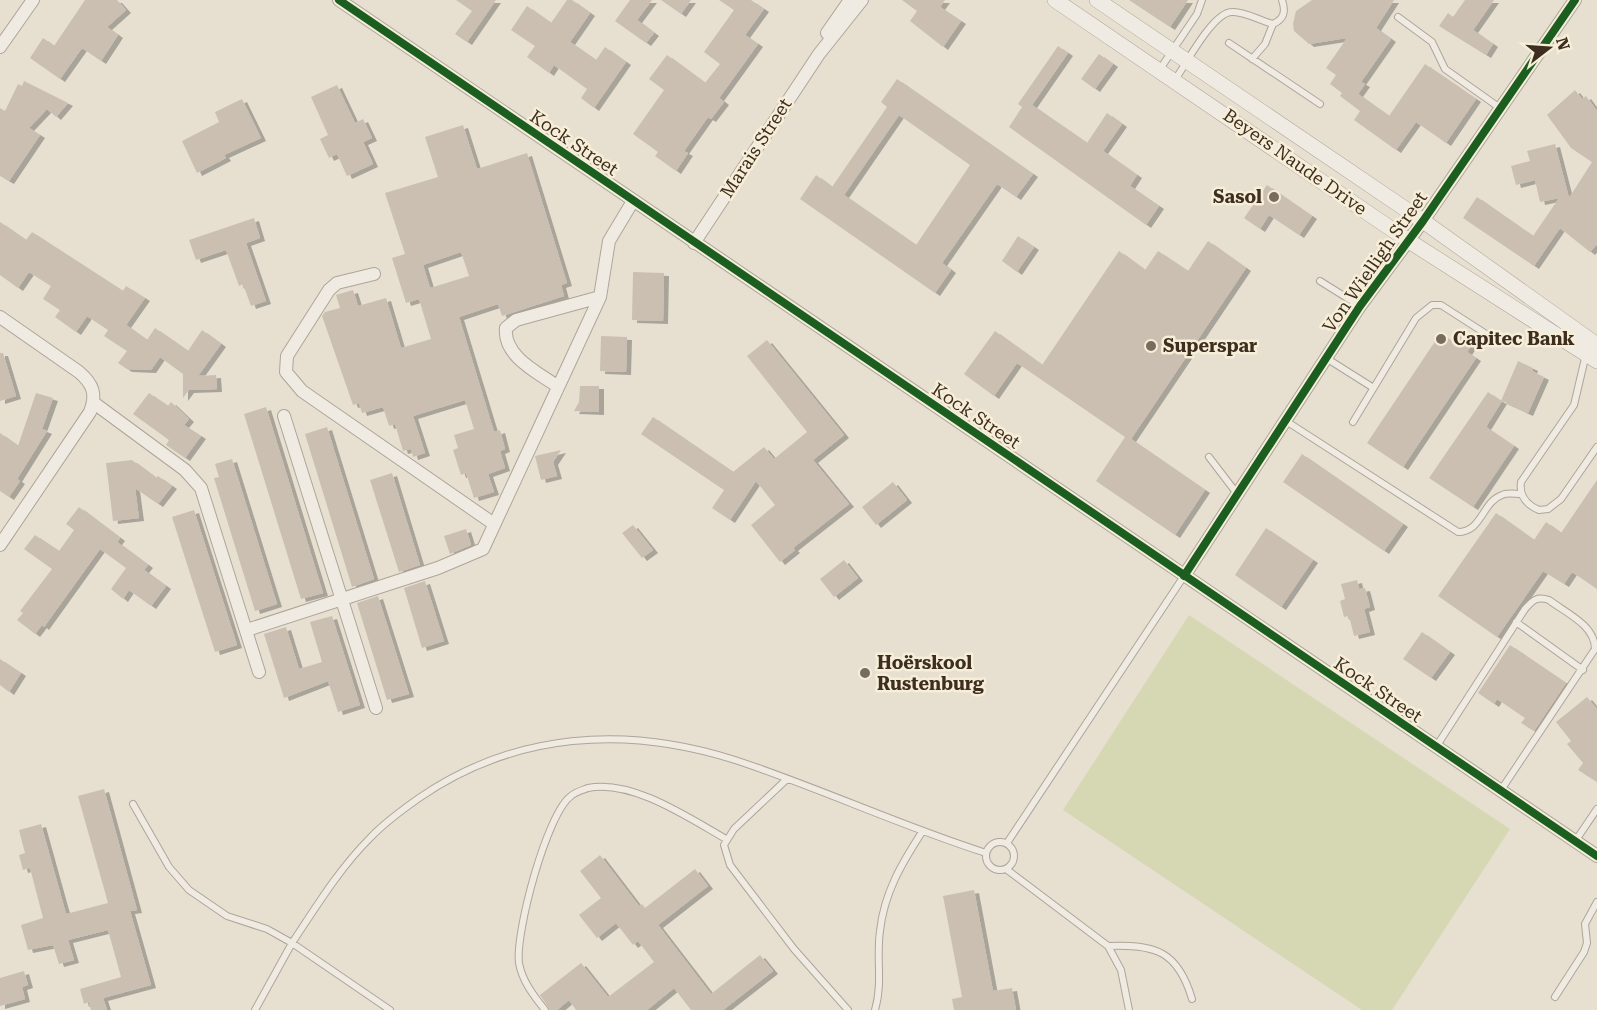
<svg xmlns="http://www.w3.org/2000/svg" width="1597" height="1010" viewBox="0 0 1597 1010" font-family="'Roboto Serif',serif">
<defs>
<filter id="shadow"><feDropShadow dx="5" dy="3" stdDeviation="0" flood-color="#0004"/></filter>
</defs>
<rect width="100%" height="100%" fill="#e7e0d1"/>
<path fill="#d6d7b3" d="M1189 615 1510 829 1392 1010H1362L1063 810Z"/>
<path fill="#cbbfb2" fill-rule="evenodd" filter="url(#shadow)" d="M85 0H117L126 10 107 27 118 35 101 61 82 48 60 79 30 58 43 38 54 46Z
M456 0H496L467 42 455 34 472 11Z
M567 0H572L590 13 570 42 596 60 605 47 626 62 594 108 581 98 587 89 554 65 549 73 527 57 535 46 511 30 527 6 551 23Z
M630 0H652L637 20 654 33 646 43 615 21Z
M661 0H691L681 14Z
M719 0H751L764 9 745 35 758 44 719 98 724 102 711 119 708 117 684 151 688 153 676 171 655 156 658 152 633 134 664 90 649 79 667 55 705 83 720 64 704 52 734 10Z
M902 0H945L940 7 961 21 943 47 910 21 917 11Z
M1129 0H1188L1170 27Z
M1312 0H1394L1376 28 1391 39 1361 82 1365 84 1358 94 1389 116 1425 64 1476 99 1446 143 1416 122 1396 150 1354 120 1360 111 1340 96 1342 93 1330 84 1336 75 1326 68 1347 38 1309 44 1294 31 1293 24 1296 11Z
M1465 0H1494L1473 30 1493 44 1486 55 1439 26 1448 13 1453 17Z
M1058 46 1068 53 1032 105 1087 143 1107 113 1122 124 1103 151 1137 175 1130 186 1159 206 1146 225 1009 127 1022 107 1018 104Z
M1099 54 1113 64 1095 89 1081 79Z
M897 79 1033 174 1016 197 997 184 942 263 951 270 935 293 800 199 816 175 832 187 887 107 881 102ZM899 115 970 165 916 245 844 195Z
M24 81 68 103 56 117 47 109 29 128 40 135 9 181 0 176V108L5 111 18 84 22 86Z
M337 85 355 123 363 119 372 138 363 142 373 164 347 176 337 154 329 158 320 139 328 135 311 97Z
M1575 90 1582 99 1586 96 1597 111V244L1590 252 1560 228 1534 266 1463 218 1477 197 1533 236 1559 198 1540 202 1535 180 1516 185 1511 166 1530 161 1527 151 1555 144 1569 198 1592 162 1571 148 1547 115Z
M242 99 261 138 224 155 226 158 197 173 182 141 219 122 215 112Z
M463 125 477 169 527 153 567 283 561 285 564 296 502 316 498 304 459 317 494 432 500 430 505 449 500 451 505 468 488 474 494 492 474 498 466 473 461 475 453 450 458 448 454 435 474 429 465 400 413 416 425 453 413 457 411 449 403 451 395 424 389 426 383 407 362 413 359 403 353 405 322 316 325 312 340 308 336 295 353 290 358 306 386 298 401 348 431 339 419 299 406 303 392 258 405 254 385 193 438 177 425 137ZM461 252 469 276 430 288 423 265Z
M1267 185 1312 216 1299 235 1269 215 1260 229 1244 218Z
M254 218 260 238 246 243 266 301 251 306 243 284 239 286 226 250 196 260 189 240Z
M0 222 26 240 32 232 123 291 126 286 145 298 126 325 147 340 155 328 188 351 202 330 221 344 198 376 216 375 217 389 189 390 183 398V374L160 357 151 370 127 369 118 363 127 351 104 336 108 330 87 316 76 332 55 317 60 310 43 299 51 286 29 272 18 288 0 275Z
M1018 236 1034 247 1017 272 1002 261Z
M1208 241 1246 268 1131 439 1205 490 1175 535 1096 481 1125 437 1017 363 994 396 964 374 995 331 1042 365 1119 251 1145 270 1158 251 1188 271Z
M633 272 664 273 663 321 632 320Z
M1457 331 1473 343 1467 352 1476 358 1403 467 1367 443 1440 334 1451 340Z
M601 336 627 337 626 372 600 371Z
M767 340 844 435 813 460 849 504 793 548 795 550 780 562 751 525 775 505 756 481 730 520 712 508 724 490 641 434 653 417 733 472 764 447 774 459 807 432 747 356Z
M0 353H3L16 396 0 401Z
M1518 361 1533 368 1532 371 1544 377 1528 413 1502 401 1486 427 1514 446 1473 507 1429 478 1488 392 1501 401Z
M580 386H599V412L574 411 579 402Z
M36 393 53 398 42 429 47 431 17 479 20 481 9 497 0 491V433L18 446Z
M149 393 168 406 171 402 189 419 184 425 201 436 185 458 166 445 169 440 133 414Z
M266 407 323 593 301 599 244 414Z
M327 427 374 579 352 587 305 434Z
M561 450 553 462 557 476 541 480 535 456Z
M1302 454 1403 524 1384 551 1283 482Z
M232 459 277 604 255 611 214 478 219 477 215 464Z
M132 460 156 478 158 476 172 486 158 504 135 488 139 518 113 521 106 463Z
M392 473 420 565 399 572 370 480Z
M1597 480V589L1572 572 1564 584 1543 571 1497 637 1438 596 1496 513 1534 540 1546 522 1561 533Z
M893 482 907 500 876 525 862 507Z
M79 507 120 538 117 542 148 565 144 570 166 586 151 606 129 590 123 599 111 589 126 568 100 549 44 627 42 625 35 634 17 620 23 613 20 611 52 569 24 549 35 535 59 551 74 530 66 524Z
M194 510 237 645 215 652 172 517Z
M633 525 653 550 642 558 622 533Z
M1266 528 1313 560 1281 607 1235 575Z
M466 529 471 545 450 554 444 536Z
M844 560 858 578 834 597 820 579Z
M1357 580 1359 589 1365 588 1370 607 1364 609 1370 632 1354 636 1349 616 1344 617 1340 601 1345 599 1341 584Z
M425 581 444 641 422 648 404 588Z
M378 596 409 694 387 700 357 603Z
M332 616 360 705 338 712 328 681 284 698 264 634 286 627 299 669 322 662 310 622Z
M1422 632 1450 652 1431 678 1403 659Z
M1510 645 1566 683 1534 731 1521 723 1525 718 1497 699 1494 704 1478 693Z
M0 659 21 673 9 692 0 685Z
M1587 697 1597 709V782L1578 770 1583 763 1567 744 1571 741 1556 722Z
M104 789 137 910 130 911 151 985 103 998 107 1010H91L89 1002 84 1004 80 989 121 977 108 930 68 940 74 960 59 964 53 945 28 950 21 925 43 918 30 868 23 870 19 855 25 853 19 830 41 824 66 914 108 903 78 796Z
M600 855 639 906 642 904 645 908 695 869 708 886 658 925 711 994 760 955 773 971 723 1010H691L674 988 647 1010H576L569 1000 557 1010H550L540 995 581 963 608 997 654 962 638 941 633 945 616 923 597 938 579 915 601 898 580 871Z
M974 890 993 991 1012 988 1016 1010H954L952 999 962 997 943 896Z
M24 971 28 985 22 987 25 999 0 1006V978Z"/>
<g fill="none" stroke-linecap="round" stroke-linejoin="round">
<g stroke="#ada599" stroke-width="8">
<path id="service" d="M1398 17 1432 42 1445 69 1500 108
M1229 43 1320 104
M1252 59 1265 44 1273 24
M1160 69 1197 14 1202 0
M1175 80C1186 64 1213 12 1232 12 1244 11 1261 21 1273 24 1284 19 1286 12 1282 0
M1320 281 1360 306
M1586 354 1574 405 1521 482C1519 496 1527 505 1539 510L1548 509 1561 499 1597 447
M1326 358 1372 387
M1286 421 1458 532C1482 532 1482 502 1502 495 1507 492 1515 494 1521 494
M1353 422 1416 318 1432 305H1441L1494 339
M1209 457 1238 495
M1516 622 1583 670
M1436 747 1525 609C1533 600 1537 596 1549 600 1566 613 1595 625 1595 649L1501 790
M787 779 734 829 724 845 730 865 794 949 848 1010
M133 804 169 867 189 890 227 916 267 929 292 943C316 907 339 869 370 838 384 823 402 810 419 798 515 732 626 725 735 760 820 788 901 826 986 853
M1576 840 1597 809
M986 856a14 14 0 1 1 28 0a14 14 0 1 1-28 0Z
M1007 843 1184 576
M1006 869 1108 946 1121 970 1129 1010
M1108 946C1155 944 1178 951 1192 999
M1555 997 1584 952 1587 943 1585 924 1597 902
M255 1010 292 943 390 1010
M545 1010C534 996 522 981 519 963 515 933 547 813 571 796 575 792 583 790 588 788 632 779 689 818 726 839
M875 1010C883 983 876 958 880 931 884 893 902 863 922 832"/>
</g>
<g stroke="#ada599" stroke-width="14">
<path id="minor" d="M339 0 1597 856
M827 33 850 0
M0 47 33 0
M694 243 819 54 862 0
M374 274 337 283 329 290 287 356 286 372 302 391 494 524
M0 317 79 372C93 384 97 394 90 412L0 545
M557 386C537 372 503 356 506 328L516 320 600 297
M94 403 185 470 201 488 259 672
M284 416 376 708
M1184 576 1360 306 1423 221 1575 0
M247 630 438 568 483 549 600 297 609 241 633 201"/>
</g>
<g stroke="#ada599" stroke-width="16">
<path id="tertiary" d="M1055 0 1409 241 1597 361
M1097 0 1423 221 1597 345"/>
</g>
<use href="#service" stroke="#efebe3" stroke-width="6"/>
<use href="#minor" stroke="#efebe3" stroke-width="12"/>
<use href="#tertiary" stroke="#efebe3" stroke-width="15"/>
<g stroke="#f7eed8" stroke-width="11">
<path id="cycleway" d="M339 0 1597 856
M1184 576 1360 306 1423 221 1575 0"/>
</g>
<use href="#cycleway" stroke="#1b5e20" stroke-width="8"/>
</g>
<g fill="#786c5e" stroke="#f7eed8" stroke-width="2">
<circle cx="1274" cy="197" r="6"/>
<circle cx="1441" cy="339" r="6"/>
<circle cx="1151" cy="346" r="6"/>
<circle cx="865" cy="673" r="6"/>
</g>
<g text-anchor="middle" stroke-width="5" stroke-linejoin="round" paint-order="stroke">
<g font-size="18" fill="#3d2e20" stroke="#f7eed8">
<text transform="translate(574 143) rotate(34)" y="6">Kock Street</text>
<text transform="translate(756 148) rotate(-57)" y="6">Marais Street</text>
<text transform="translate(1295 162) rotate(35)" y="6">Beyers Naude Drive</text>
<text transform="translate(1375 262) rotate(-55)" y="6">Von Wielligh Street</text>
<text transform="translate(976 416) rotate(34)" y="6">Kock Street</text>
<text transform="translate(1378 690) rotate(34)" y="6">Kock Street</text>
</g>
<g font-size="18" font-weight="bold" fill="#3d2e20" stroke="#f7eed8" text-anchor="start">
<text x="1262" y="203" text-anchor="end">Sasol</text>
<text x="1453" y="345">Capitec Bank</text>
<text x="1163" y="352">Superspar</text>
<text x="877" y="669">Hoërskool<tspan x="877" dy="21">Rustenburg</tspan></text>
</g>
</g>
<g transform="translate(1549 48) rotate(73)" stroke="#f7eed8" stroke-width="4.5" paint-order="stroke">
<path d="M0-4.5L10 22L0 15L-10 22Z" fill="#3d2e20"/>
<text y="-9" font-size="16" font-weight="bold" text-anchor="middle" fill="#3d2e20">N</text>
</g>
</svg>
